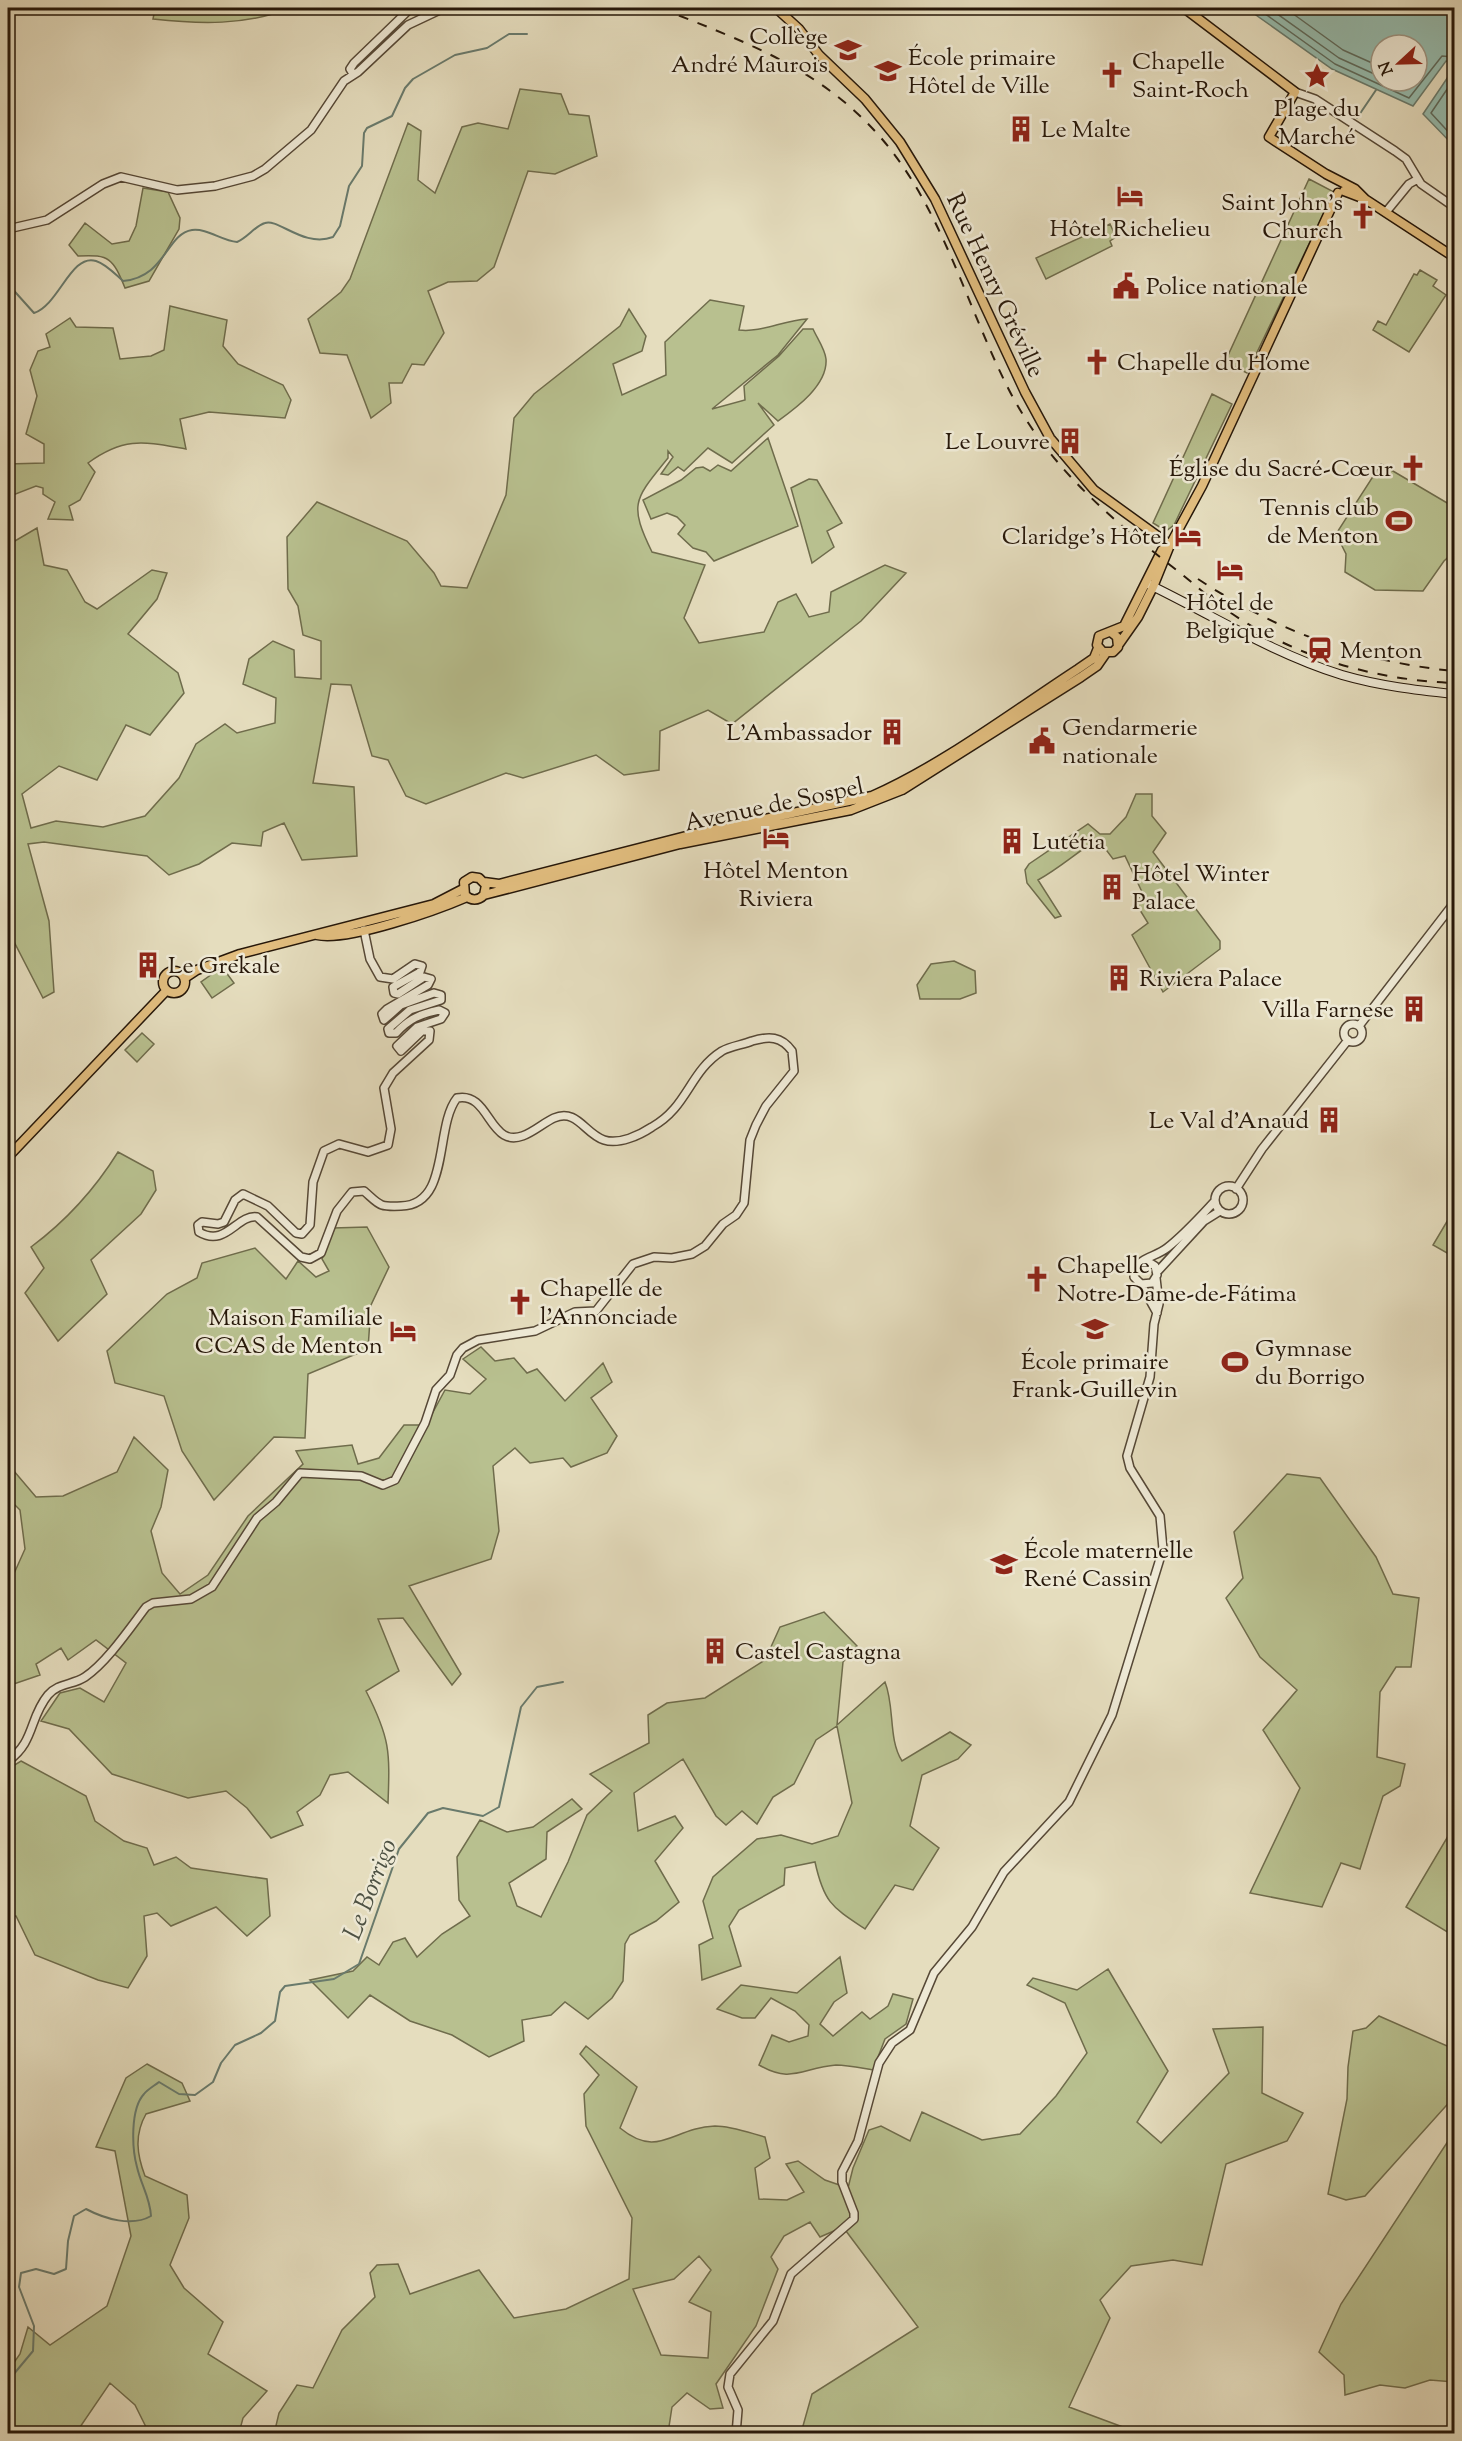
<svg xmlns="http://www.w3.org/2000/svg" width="1462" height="2441" viewBox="0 0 1462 2441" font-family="'Sorts Mill Goudy',serif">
<rect width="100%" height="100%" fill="#e5ddbe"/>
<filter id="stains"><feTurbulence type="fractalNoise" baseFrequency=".00333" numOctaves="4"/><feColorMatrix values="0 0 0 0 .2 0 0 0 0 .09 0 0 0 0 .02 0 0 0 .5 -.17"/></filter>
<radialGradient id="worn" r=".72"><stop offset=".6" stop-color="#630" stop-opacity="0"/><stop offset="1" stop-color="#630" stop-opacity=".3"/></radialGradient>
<path fill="#b8c08f" stroke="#6f6c4c" stroke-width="1.5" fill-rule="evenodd" d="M141 8H289C247 26 198 24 153 19L154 14Z
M520 89 561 94 569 114 589 116 597 156 555 174 528 171 494 267 477 281 448 282 428 291 444 333 424 365 412 364 402 383H389L391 403 371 418 347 355 320 353 308 319 341 292 350 279 408 123 421 131 418 180 435 193 462 127 478 123 508 129Z
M1309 179 1334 192 1247 373 1225 362Z
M143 188 168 192 180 218 179 229 149 281 125 288C113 259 110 254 78 256L69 245 85 223 112 244 129 241 136 226Z
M1110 224 1116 237 1110 241 1112 246 1046 279 1036 258Z
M1420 270 1437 280 1433 286 1446 295 1409 352 1373 330 1378 321 1386 325 1414 274 1417 275Z
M710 300 744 306 739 330C761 333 784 320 807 319L778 355 712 409 745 400 744 386 779 356 803 329H813C817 338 825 349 826 359 828 385 796 408 778 421L758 403 774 425 732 463 708 448 684 471 678 467 668 475 661 474 673 457 668 451V458C635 499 628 503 652 552L705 565 684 618 699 643 764 632 778 602 796 594 809 617 829 612 831 592 885 565 906 573 861 621 732 724 708 710 660 731 659 770 624 775 596 755 523 778 506 773 426 804 406 796 388 760 372 756 351 685 331 684 313 783 354 787 357 856 302 860 284 823 263 832 261 846 232 843 199 864 169 875 147 856 44 842 28 844 49 921 54 992 43 998 8 930V545L37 528 44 565 67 570 85 602 97 609 152 570 167 573 157 599 128 634 178 673 184 693 150 735 126 725 97 780 59 766 22 794 31 828 56 821 103 827 145 816 179 778 196 744 225 724 237 733 275 723 276 698 243 684 249 659 273 641 294 650 295 677 321 679V641L303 635 298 606 288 589 287 537 317 502 407 541 434 573 441 586 467 588 506 495 514 418 534 394 620 326 629 309 646 336 642 351 613 364 622 395 666 375 665 342Z
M170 306 227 320 223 346 238 364 283 385 291 400 285 418 209 412 180 419 186 449C145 442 125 436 88 463L95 472 80 500 69 506 73 520 48 519 55 502 43 494V488L36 486 8 497V464L44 463V444L26 434 37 396 30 370 38 351 50 347 46 334 70 318 76 327 113 328 120 359 151 356 164 350Z
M1212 394 1232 404 1174 525 1166 531 1153 523Z
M768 438 798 526 714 561 706 552 693 548 678 534 685 525 677 517 667 513 651 519 643 500 681 480 696 468 703 467 710 471 718 465 731 471Z
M1381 464 1454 507V552L1444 561 1423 591 1375 590 1345 572 1346 554 1336 534Z
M809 479 817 480 842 523 827 531 834 547 812 563 791 488Z
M1136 794H1152V816L1166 833 1153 852 1220 941V949L1163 992 1132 935 1148 923 1135 902 1143 894 1125 856 1113 859 1098 839C1077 852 1060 868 1038 880L1061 916 1055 918 1027 883 1025 870 1029 864 1088 824 1100 834H1110L1126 817Z
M954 961 975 971 976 993 960 999H920L917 985 931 964Z
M222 967 234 983 212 998 201 982Z
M142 1033 154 1044 137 1062 125 1050Z
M118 1152 153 1171 156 1190 141 1214 91 1260 107 1294 58 1341 25 1293 44 1268 31 1247C66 1221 95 1189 118 1152Z
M1452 1213 1454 1215V1240L1447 1253 1433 1245Z
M367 1227 389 1267 371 1305 368 1349 308 1374 305 1438 274 1437 214 1500 182 1451 164 1396 115 1383 107 1351 167 1294 197 1278 202 1263 255 1248 286 1279 298 1261 316 1277 329 1271 322 1259 333 1228Z
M481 1347 495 1361 514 1358 527 1373 537 1369 565 1401 603 1363 612 1382 591 1398 617 1436 607 1453 571 1467 563 1458 530 1463 515 1448 493 1466 499 1531 491 1559 409 1586 461 1674 452 1685 403 1618 378 1619 399 1671 366 1691C390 1738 390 1751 388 1803L348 1772 330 1775 320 1795 297 1812 303 1825 271 1838 247 1808 226 1791 188 1798 112 1774 69 1729 41 1721 60 1693 80 1688 104 1702 126 1663 96 1640 68 1660 61 1648 36 1664 40 1675 8 1686V1578H12L25 1549 20 1510 8 1498V1464L36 1497 63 1496 117 1472 134 1437 168 1470 161 1507 151 1531 162 1573 180 1594 208 1575 248 1516 303 1464 296 1451 352 1445 358 1464 379 1458 404 1425H426L445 1390 470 1394 486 1379 463 1359Z
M1287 1474 1320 1478 1376 1557 1393 1594 1419 1598 1411 1667H1396L1380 1692 1377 1757 1405 1764 1400 1786 1383 1796 1360 1869 1341 1863 1322 1907 1250 1893 1300 1788 1263 1730 1297 1690 1260 1657 1226 1598 1243 1578 1234 1532Z
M824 1612 857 1646 843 1662 837 1725 885 1682C895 1707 888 1739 902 1761L950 1732 971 1745 958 1759 922 1775 910 1826 939 1848 913 1890 895 1885 865 1929C832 1907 824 1903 815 1862L785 1868 784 1885 739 1910 729 1926 741 1966 702 1980 699 1945 713 1938 703 1901 713 1877 757 1839 781 1835 812 1844 838 1836 852 1803 837 1726 816 1740 794 1784 773 1797 757 1824 742 1811 726 1825 716 1816 683 1759 634 1793 638 1831 675 1816 683 1828 655 1861 679 1902 656 1921 630 1935 625 1944 623 1981 612 1998 588 2019 565 2002 551 2015 522 2020 524 2041 489 2057 452 2035 410 2021 370 1995 348 2018 310 1980 353 1971 367 1957 379 1965 393 1942 405 1938 417 1957 442 1934 470 1916 459 1900 457 1857 480 1820 507 1832 533 1827 572 1799 582 1809 547 1832 546 1859 509 1883 517 1906 541 1917 568 1862 587 1815 612 1791 590 1774 649 1743 648 1715 667 1703 705 1698 765 1660 780 1627Z
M21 1761 86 1796 95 1821 124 1841 147 1848 154 1865 176 1857 191 1868 267 1879 270 1916 247 1936 216 1907 171 1926 157 1913 144 1916 147 1956 128 1988 98 1980 35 1955 16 1916H8V1769Z
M1454 1826V1936L1406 1907Z
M840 1957 847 1993 834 2002 820 2024 833 2036 862 2012 870 2019 888 2006 893 1994 913 1999 906 2024 885 2039 873 2070C861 2068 848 2065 836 2065 802 2068 791 2084 759 2065L772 2035 789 2042 808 2036 809 2025 795 2011 771 1998 755 2018H742L717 2009 741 1985 797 1993Z
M1108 1969 1168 2071 1137 2122 1161 2143 1229 2073 1213 2029 1263 2027 1262 2093 1303 2113 1287 2141 1226 2164 1202 2265 1173 2260 1131 2266 1100 2300 1110 2318 1069 2407 1139 2433H801L812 2394 918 2327 843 2227 820 2237 810 2222 784 2236 771 2257 778 2269 756 2326 716 2384 723 2408 710 2409 687 2393 672 2407 668 2433 274 2434 279 2413 297 2385 313 2388 342 2330 375 2297 370 2273 377 2265 398 2264 410 2294 479 2270 514 2318 566 2309 629 2279 632 2218 586 2126 584 2094 599 2075 580 2054 586 2046 637 2087 620 2128C659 2160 673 2127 715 2126 731 2126 750 2133 765 2137L770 2158 755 2168 759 2199 787 2200 804 2192 786 2164 798 2161 825 2180 848 2188 853 2168 869 2130 881 2126 910 2141 922 2112 982 2140 1020 2134 1056 2096 1087 2053 1065 2003 1027 1985 1033 1978 1077 1990ZM699 2256 711 2270 689 2302 711 2312 708 2358 661 2355 633 2289 674 2279Z
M1379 2016 1454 2049V2097L1365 2196 1346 2200 1328 2194 1347 2099 1348 2067 1353 2031 1366 2028Z
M147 2064 182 2083 190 2101 146 2114C134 2135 137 2155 145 2176L187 2195 189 2218 170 2265 184 2288 223 2322 208 2354 267 2391 243 2418 239 2433H149L135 2405 110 2383 76 2433H8V2371L20 2354 28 2327 50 2345 107 2306 131 2236 115 2151 96 2147 126 2078Z
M1454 2132V2382L1430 2380 1405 2388 1380 2385 1345 2395 1344 2375 1319 2352 1341 2304Z"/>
<path fill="#96bcae" stroke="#697a6c" stroke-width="1.5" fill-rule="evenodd" d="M1246 8H1454V67L1452 62 1446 61 1413 106 1332 69ZM1381 45H1417V81H1381Z
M1454 68V146L1423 114Z"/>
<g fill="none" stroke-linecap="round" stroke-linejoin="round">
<path stroke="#5e6a5c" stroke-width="1.5" d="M1257 8 1335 64 1409 98 1442 56 1454 57
M1269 8 1339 58 1381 77
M1285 8 1343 50 1381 67
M1454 79 1431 113 1454 138"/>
<path stroke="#697a6c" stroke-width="2" d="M1357 118 1376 90
M8 284 34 313C59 305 71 253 96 261 106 264 115 274 123 281 166 277 166 234 192 230 207 228 222 241 237 242 248 237 255 226 265 223 278 218 304 248 333 237L340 226 349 186 362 166 364 133 367 128 392 116 405 88 413 79 455 55 487 48 509 34H527
M8 2381 33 2351 34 2326 19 2287 21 2273 36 2269 54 2274 66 2269 68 2241 74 2216 86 2209C105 2219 132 2227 151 2216 150 2197 141 2185 137 2167 132 2149 130 2109 144 2094 148 2089 154 2086 159 2082L179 2094 195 2095 213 2082 221 2063 235 2045 261 2033 275 2021 280 1992 285 1986 334 1979 359 1964 399 1849 428 1813 443 1808 483 1816 499 1807 521 1707 537 1687 563 1682"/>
<g stroke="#564836" stroke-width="10">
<path id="tertiary" d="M353 74 350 69 354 63 411 8
M1295 92 1315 99 1395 151 1406 159 1421 184 1454 207
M1386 212 1409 184 1418 179
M8 229 47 220 103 184 121 177 177 190 215 186 253 176 265 169 311 130 344 81 358 72 408 25 444 8
M1344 1033a9 9 0 1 1 18 0a9 9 0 1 1-18 0Z
M1359 1026 1454 903
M1215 1200a14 14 0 1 1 28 0a14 14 0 1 1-28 0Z
M1236 1189 1262 1149 1348 1040
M1157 1272 1204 1221 1220 1211
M1141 1284 1152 1283 1157 1275 1155 1266 1147 1261
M1157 1313 1141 1284 1134 1277 1135 1268C1141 1258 1157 1256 1167 1248 1184 1235 1200 1217 1215 1201
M8 1761C35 1742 29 1718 48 1695 58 1683 73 1685 85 1677 107 1662 130 1628 146 1607L153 1603 191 1599 212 1587 257 1518 276 1502 300 1473 361 1476 383 1485 395 1480 425 1423 436 1390 450 1375 457 1355 463 1348 478 1340 535 1331 575 1312 596 1311 633 1264 654 1257 672 1258 692 1254 705 1246 723 1224 736 1215 744 1203 750 1140 756 1125 766 1106 794 1071 792 1051C781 1036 769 1036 752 1041 742 1045 731 1046 722 1051 689 1072 688 1107 652 1127 640 1135 619 1145 604 1140 585 1134 577 1108 554 1118 540 1124 521 1145 504 1135 487 1125 483 1093 457 1098 434 1127 451 1205 401 1206 378 1207 380 1205 364 1191L352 1192 337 1211 321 1253 310 1259 301 1257 257 1217C237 1214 226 1248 199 1232L198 1225 202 1222 218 1224 224 1222 235 1200 243 1194 268 1206 296 1233 302 1234 310 1225 313 1182 324 1151 339 1144 368 1152 388 1145 391 1129 384 1088 393 1073 429 1040 430 1031H422L401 1051 397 1046 417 1027 441 1019 445 1013 439 1010C420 1014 409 1019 396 1033H389L388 1029 410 1010 441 1000V995L434 993 401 1005 384 1020 382 1014 387 1009 428 985 431 979 424 977 398 994 394 993 393 987 420 972 422 966 415 964 393 979 380 977 370 959 364 930
M701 2434H705
M736 2434 738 2410 728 2387 730 2374 773 2321 791 2274 854 2219V2213L842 2182V2172L858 2141 879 2063 892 2043 910 2030 934 1973 972 1927 1004 1872 1069 1802 1112 1715 1163 1549 1160 1516 1130 1468 1127 1456 1150 1377 1154 1324 1159 1304 1156 1278"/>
</g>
<g stroke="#261709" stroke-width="10">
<path id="secondary" d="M1148 584C1212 615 1274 654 1342 675 1380 686 1416 690 1454 694"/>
</g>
<g stroke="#261709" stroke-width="11">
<path id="primary" d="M776 8 799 29 819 55 865 99 900 142 935 199 1025 392 1050 438 1094 490 1170 545
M1184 8 1295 92 1269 137 1326 174 1355 189 1365 199
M1344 191 1365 199 1454 257
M1112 633 1117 637 1118 647 1113 652H1103L1097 645 1099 636 1124 626 1162 550 1170 545
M1119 644 1138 617 1153 587 1170 545 1202 486 1338 193
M484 882 499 884 690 835 872 796C944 764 1012 712 1078 669L1094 658 1098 648
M484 895 486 885 479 878 472 877 464 882 465 895C471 901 478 901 484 895L680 844 851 810 902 790 1081 677 1097 666 1106 653
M317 935C347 942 437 910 467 897
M163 982a11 11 0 1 1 22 0a11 11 0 1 1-22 0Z
M185 978 197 970 240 954 434 904 463 889
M8 1157 166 991"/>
</g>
<use href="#tertiary" stroke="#eee9d5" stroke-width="7"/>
<use href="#secondary" stroke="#eee9d5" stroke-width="8"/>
<use href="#primary" stroke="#e2be7f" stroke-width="8"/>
<path stroke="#261709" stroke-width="2" stroke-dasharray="10 10" stroke-linecap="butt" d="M660 8C740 40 813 65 873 129 940 200 965 303 1008 388 1046 463 1105 514 1170 565 1191 581 1209 598 1231 613 1297 658 1376 680 1454 683
M1198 579C1277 631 1360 662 1454 671"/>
</g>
<defs>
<g id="school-bare" transform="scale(2.07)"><path d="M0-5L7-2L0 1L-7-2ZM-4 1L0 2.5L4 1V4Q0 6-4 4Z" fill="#8f2418" stroke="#eee9d5" stroke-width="2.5" paint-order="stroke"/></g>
<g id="church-bare" transform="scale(2.07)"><path d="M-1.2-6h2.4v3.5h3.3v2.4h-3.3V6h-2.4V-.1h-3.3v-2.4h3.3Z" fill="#8f2418" stroke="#eee9d5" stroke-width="2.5" paint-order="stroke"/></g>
<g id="sight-bare" transform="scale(2.07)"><path d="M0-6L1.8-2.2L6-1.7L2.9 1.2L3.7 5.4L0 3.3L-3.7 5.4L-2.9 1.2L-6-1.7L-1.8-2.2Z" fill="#8f2418" stroke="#eee9d5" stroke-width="2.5" paint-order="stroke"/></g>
<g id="building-bare" transform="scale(2.07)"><path d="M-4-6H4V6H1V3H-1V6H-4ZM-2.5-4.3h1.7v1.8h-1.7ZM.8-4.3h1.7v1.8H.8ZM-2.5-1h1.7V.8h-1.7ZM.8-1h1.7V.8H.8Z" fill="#8f2418" stroke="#eee9d5" stroke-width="2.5" paint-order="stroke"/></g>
<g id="hotel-bare" transform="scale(2.07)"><path d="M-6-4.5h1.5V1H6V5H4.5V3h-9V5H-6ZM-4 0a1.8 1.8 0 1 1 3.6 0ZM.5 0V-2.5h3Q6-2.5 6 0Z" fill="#8f2418" stroke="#eee9d5" stroke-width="2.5" paint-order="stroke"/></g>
<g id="civic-bare" transform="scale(2.07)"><path d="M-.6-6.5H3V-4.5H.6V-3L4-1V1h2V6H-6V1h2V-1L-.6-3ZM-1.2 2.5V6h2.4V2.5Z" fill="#8f2418" stroke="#eee9d5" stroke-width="2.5" paint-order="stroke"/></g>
<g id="stadium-bare" transform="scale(2.07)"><path d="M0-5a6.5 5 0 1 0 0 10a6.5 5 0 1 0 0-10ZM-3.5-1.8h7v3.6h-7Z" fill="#8f2418" stroke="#eee9d5" stroke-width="2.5" paint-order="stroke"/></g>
<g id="station-bare" transform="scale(2.07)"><path d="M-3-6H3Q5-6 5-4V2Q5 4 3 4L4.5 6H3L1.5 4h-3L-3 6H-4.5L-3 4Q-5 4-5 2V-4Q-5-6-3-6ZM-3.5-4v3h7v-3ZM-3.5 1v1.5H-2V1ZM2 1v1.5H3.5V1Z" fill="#8f2418" stroke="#eee9d5" stroke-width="2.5" paint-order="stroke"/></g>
</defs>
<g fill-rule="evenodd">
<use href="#school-bare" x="848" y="50"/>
<use href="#school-bare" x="888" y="71"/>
<use href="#church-bare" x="1112" y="75"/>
<use href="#sight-bare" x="1317" y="76"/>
<use href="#building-bare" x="1021" y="129"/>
<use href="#hotel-bare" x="1130" y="196"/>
<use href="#church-bare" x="1363" y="216"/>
<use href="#civic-bare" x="1126" y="286"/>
<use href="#church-bare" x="1097" y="362"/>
<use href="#building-bare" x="1070" y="441"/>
<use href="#church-bare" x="1413" y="468"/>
<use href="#stadium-bare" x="1399" y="521"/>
<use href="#hotel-bare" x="1188" y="536"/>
<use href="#hotel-bare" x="1230" y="570"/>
<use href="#station-bare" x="1320" y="650"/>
<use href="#building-bare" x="892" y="732"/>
<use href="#civic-bare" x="1042" y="741"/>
<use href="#hotel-bare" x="776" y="838"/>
<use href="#building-bare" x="1012" y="841"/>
<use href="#building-bare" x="1112" y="887"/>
<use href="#building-bare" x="148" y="965"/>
<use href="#building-bare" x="1119" y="978"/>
<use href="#building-bare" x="1414" y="1009"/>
<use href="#building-bare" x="1329" y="1120"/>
<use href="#church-bare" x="1037" y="1279"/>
<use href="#church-bare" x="520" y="1302"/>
<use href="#school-bare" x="1095" y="1329"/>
<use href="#hotel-bare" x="403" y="1331"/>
<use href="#stadium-bare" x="1235" y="1362"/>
<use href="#school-bare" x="1004" y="1564"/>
<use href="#building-bare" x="715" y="1651"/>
</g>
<g text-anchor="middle" stroke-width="5" stroke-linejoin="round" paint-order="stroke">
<g font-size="24" fill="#261709" stroke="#eee9d5" text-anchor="start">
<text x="828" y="44" text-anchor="end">Collège<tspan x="828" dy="28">André Maurois</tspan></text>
<text x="908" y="65">École primaire<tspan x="908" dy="28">Hôtel de Ville</tspan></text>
<text x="1132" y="69">Chapelle<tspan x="1132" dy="28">Saint-Roch</tspan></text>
<text x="1317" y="116" text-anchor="middle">Plage du<tspan x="1317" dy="28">Marché</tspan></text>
<text x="1041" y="137">Le Malte</text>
<text x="1343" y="210" text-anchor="end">Saint John's<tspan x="1343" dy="28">Church</tspan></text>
<text x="1130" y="236" text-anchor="middle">Hôtel Richelieu</text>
<text x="1146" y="294">Police nationale</text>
<text x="1117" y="370">Chapelle du Home</text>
<text x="1050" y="449" text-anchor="end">Le Louvre</text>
<text x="1393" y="476" text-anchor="end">Église du Sacré-Cœur</text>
<text x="1379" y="515" text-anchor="end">Tennis club<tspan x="1379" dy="28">de Menton</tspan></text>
<text x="1168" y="544" text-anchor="end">Claridge's Hôtel</text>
<text x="1230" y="610" text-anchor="middle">Hôtel de<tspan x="1230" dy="28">Belgique</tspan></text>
<text x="1340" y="658">Menton</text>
<text x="1062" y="735">Gendarmerie<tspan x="1062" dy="28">nationale</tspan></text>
<text x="872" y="740" text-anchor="end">L'Ambassador</text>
<text x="1032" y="849">Lutétia</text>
<text x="776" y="878" text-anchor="middle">Hôtel Menton<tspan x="776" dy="28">Riviera</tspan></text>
<text x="1132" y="881">Hôtel Winter<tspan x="1132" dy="28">Palace</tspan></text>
<text x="168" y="973">Le Grekale</text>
<text x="1139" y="986">Riviera Palace</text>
<text x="1394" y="1017" text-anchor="end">Villa Farnese</text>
<text x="1309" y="1128" text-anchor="end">Le Val d'Anaud</text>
<text x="1057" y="1273">Chapelle<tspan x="1057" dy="28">Notre-Dame-de-Fátima</tspan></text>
<text x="540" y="1296">Chapelle de<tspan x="540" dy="28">l'Annonciade</tspan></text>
<text x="383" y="1325" text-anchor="end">Maison Familiale<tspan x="383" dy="28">CCAS de Menton</tspan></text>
<text x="1255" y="1356">Gymnase<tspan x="1255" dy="28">du Borrigo</tspan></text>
<text x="1095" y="1369" text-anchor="middle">École primaire<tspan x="1095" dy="28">Frank-Guillevin</tspan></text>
<text x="1024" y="1558">École maternelle<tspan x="1024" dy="28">René Cassin</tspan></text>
<text x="735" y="1659">Castel Castagna</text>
</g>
<g font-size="24" fill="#261709" stroke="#eee9d5">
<text transform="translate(996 285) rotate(65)" y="8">Rue Henry Gréville</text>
<text transform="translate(774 804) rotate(-12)" y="8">Avenue de Sospel</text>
</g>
<g font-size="26" font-style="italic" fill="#4d5143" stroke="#eee9d5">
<text transform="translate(369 1889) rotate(-69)" y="9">Le Borrigo</text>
</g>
</g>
<rect width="1462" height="2441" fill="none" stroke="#e5ddbe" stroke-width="30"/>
<rect x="9" y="9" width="1444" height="2423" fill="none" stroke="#261709" stroke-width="3"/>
<rect x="15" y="15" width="1432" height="2411" fill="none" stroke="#261709" stroke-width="1.5"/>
<g transform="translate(1399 63) rotate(248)"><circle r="28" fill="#eee9d5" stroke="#9e9583" stroke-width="1.5"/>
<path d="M0-4.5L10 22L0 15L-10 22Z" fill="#8f2418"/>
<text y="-9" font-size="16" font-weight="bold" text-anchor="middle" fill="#261709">N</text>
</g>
<rect width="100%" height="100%" filter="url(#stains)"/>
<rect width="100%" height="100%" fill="url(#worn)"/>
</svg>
